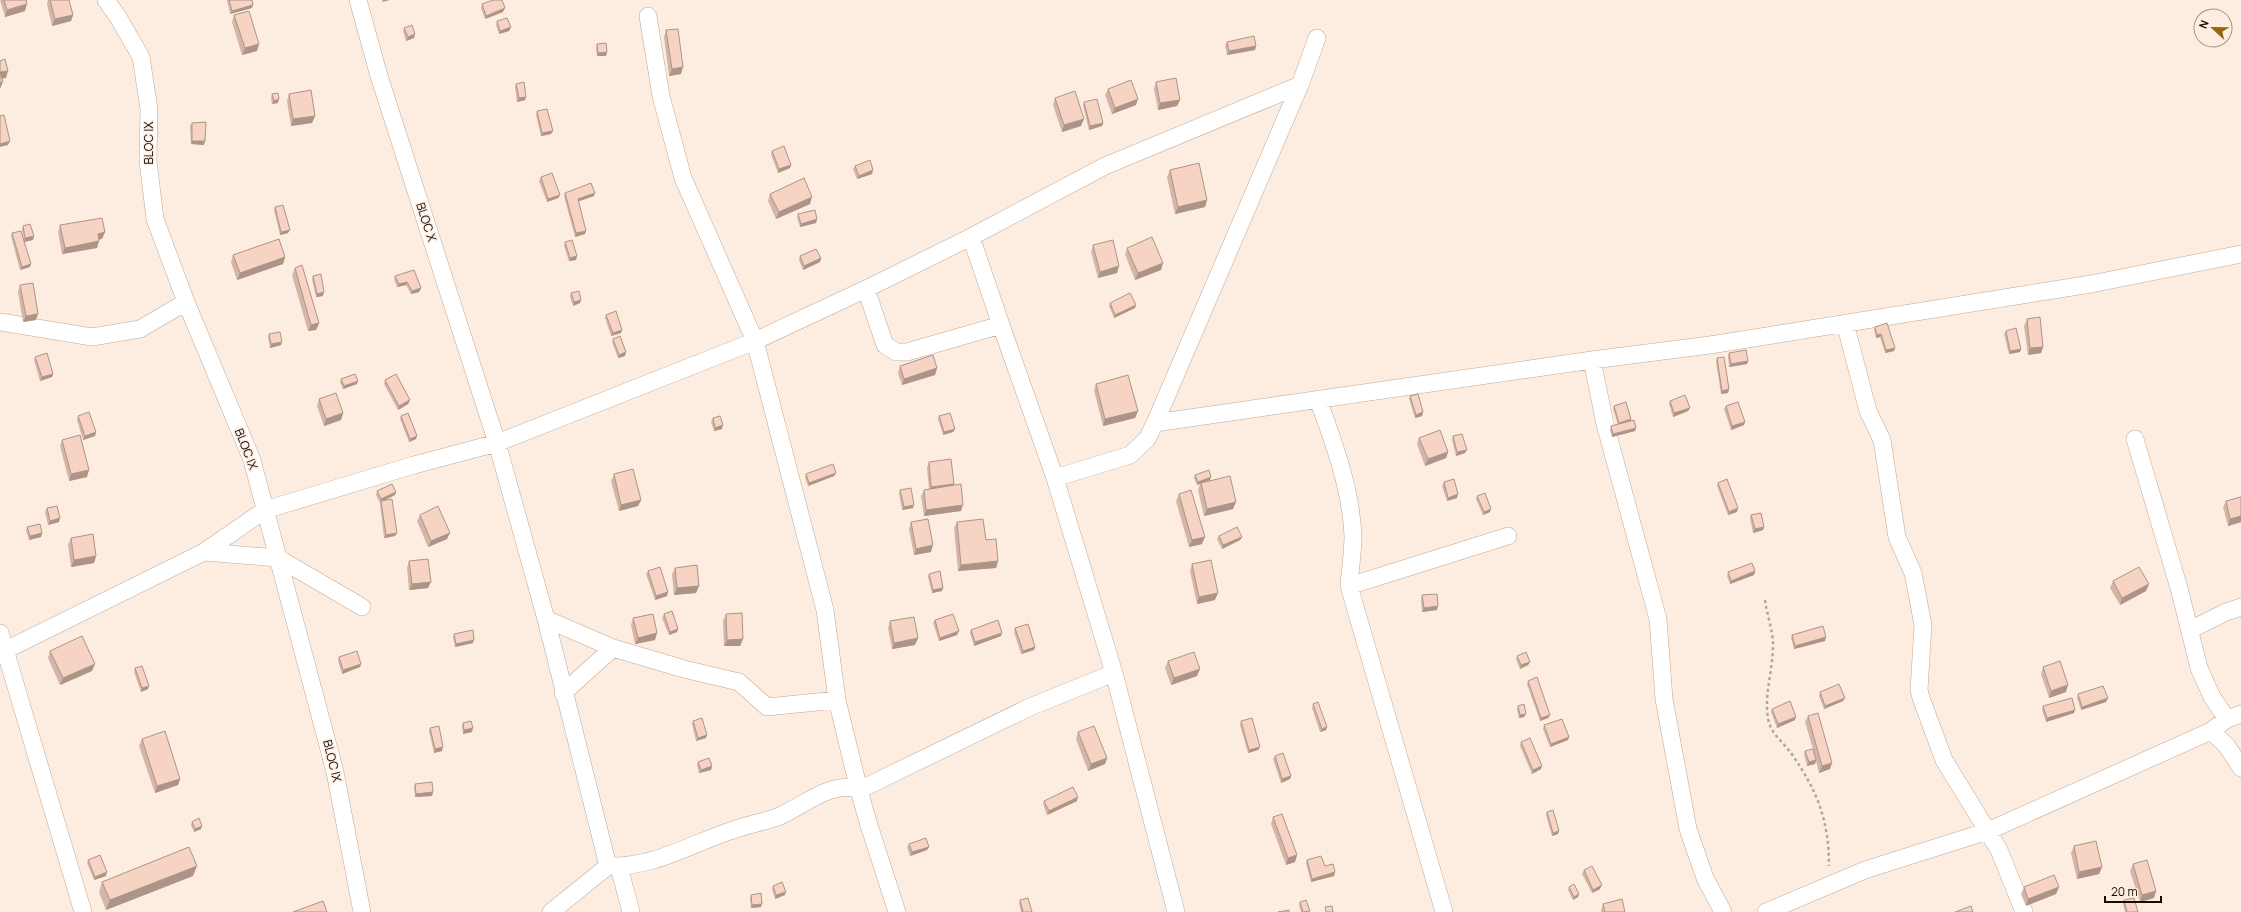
<svg xmlns="http://www.w3.org/2000/svg" width="2241" height="912" viewBox="0 0 2241 912" font-family="Manrope,sans-serif">
<rect width="100%" height="100%" fill="#fdede1"/>
<g fill="none" stroke-linecap="round" stroke-linejoin="round">
<g stroke="#c1a794" stroke-width="18">
<path id="street" d="M106 0 118 17 141 57 149 109 148 161 155 219 186 302 252 460 335 772 362 912
M971 237 1105 166 1300 85
M866 289 971 237 1001 325
M0 322 92 337 140 329 186 302
M1845 323 1868 411 1882 440 1897 537 1913 573 1923 625 1919 690 1921 698 1944 760 1999 850 2024 912
M1592 360 1605 424 1658 619 1664 699 1688 829 1705 878 1723 912
M1318 399C1334 443 1351 489 1353 536 1353 552 1350 570 1349 586L1444 912
M1155 423 1300 85 1317 38
M2135 439 2179 588 2199 668 2212 697 2227 719
M1055 478 1130 455 1147 439 1155 423 1592 360 1710 345 2091 284 2241 254
M204 552 278 558 362 607
M1349 586 1508 536
M546 619 613 648
M2190 630 2226 612 2241 607
M0 633 83 912
M0 653 204 552 265 510 414 465 497 443 379 76 358 0
M1114 673 1176 912
M563 693 613 648 684 669 739 682 767 707 837 700
M2211 731 2227 746 2241 768
M608 866C652 868 689 845 730 831 746 825 764 822 780 816 803 806 833 779 859 790L1030 707 1114 673 1055 478 1001 325 907 352H896L885 345 866 289 755 341 825 610 837 700 859 790 868 822 897 912
M619 867 631 912
M551 912 608 866 546 619 497 443 755 341 683 178 661 96 648 16
M1766 912 1865 870 1988 831 2211 731 2227 719 2241 714"/>
</g>
<path stroke="#b2a59b" stroke-width="2.5" stroke-dasharray="3 3" stroke-linecap="butt" d="M1765 600C1767 615 1773 631 1773 645 1773 670 1764 694 1768 718 1770 733 1783 742 1791 753 1817 790 1829 820 1829 866"/>
<use href="#street" stroke="#fff" stroke-width="17"/>
</g>
<path fill="#d4b5a7" d="M0 0H26L25 11 5 17Z
M48 0H69L73 15 71 21 52 26 47 4Z
M227 0H252V8L230 14Z
M482 4 503 12 485 19 481 8Z
M234 15 259 44 257 51 242 55 232 22Z
M497 21 511 27 509 31 499 34 496 25Z
M404 28 414 38 406 41 403 31Z
M666 30 681 74 669 76 664 37Z
M1227 42 1256 46 1255 50 1227 55 1225 45Z
M597 44 607 52 606 56H597L596 48Z
M1156 82 1180 100 1177 106 1158 110 1154 89Z
M516 84 525 100 517 102 515 87Z
M1108 89 1136 105 1112 114 1105 95Z
M272 94 278 103 272 104 271 98Z
M289 94 315 116 312 123 291 126 287 101Z
M1055 98 1081 126 1062 132 1053 105Z
M1084 102 1103 123 1102 126 1089 130 1083 106Z
M537 111 551 134 541 136 536 115Z
M192 123 204 145 191 144 190 126Z
M772 151 790 168 778 173 771 154Z
M855 166 872 174 857 179 853 169Z
M1170 170 1207 200 1205 207 1175 214 1167 177Z
M541 177 560 195 558 198 547 202 539 181Z
M565 193 594 196 578 201 585 234 575 237 564 196Z
M770 194 810 204 776 219 768 201Z
M275 207 288 233 280 235 274 210Z
M798 214 817 219 816 223 800 227 797 217Z
M60 225 105 232 102 239H99L97 248 62 254 58 232Z
M23 226 33 240 24 242 30 267 20 270 11 236 12 233 24 239 22 230Z
M565 242 577 256 576 260 569 261 564 246Z
M1093 245 1117 273 1098 278 1091 252Z
M1127 248 1161 270 1135 280 1125 254Z
M233 255 285 257 283 264 237 280 231 262Z
M800 256 821 258 820 262 803 270 799 260Z
M295 268 319 323 316 330 308 331 292 275Z
M313 276 323 296 316 297 312 279Z
M395 276 421 288 419 292 411 294 406 285 397 287 394 279Z
M20 285 36 320 23 322 18 292Z
M571 293 580 303 573 306 570 296Z
M1110 303 1135 308 1114 318 1109 306Z
M606 315 622 330 621 333 611 336 605 318Z
M2027 319 2043 347 2041 353 2028 355 2024 326Z
M1875 327 1895 348 1894 351 1885 353 1880 337 1876 338 1874 330Z
M2006 331 2021 349 2020 352 2009 354 2004 334Z
M269 334 281 345 270 348 268 337Z
M613 339 626 352 625 356 618 358 612 342Z
M1729 353 1748 361 1747 364 1729 367 1728 356Z
M35 357 53 374 52 377 40 381 34 360Z
M1717 358 1729 389 1728 393 1721 394 1716 362Z
M900 366 937 368 935 375 902 385 898 373Z
M341 379 357 384 343 389 340 382Z
M385 380 410 400 408 404 398 410 384 384Z
M1096 384 1138 411 1135 418 1103 426 1094 390Z
M1410 396 1423 412 1422 416 1415 418 1409 399Z
M319 399 343 413 341 420 324 426 317 406Z
M1670 401 1690 408 1688 411 1673 417 1669 404Z
M1614 406 1631 419V421L1636 428 1635 431 1612 437 1610 430 1611 426 1618 425 1613 409Z
M1726 406 1745 422 1744 425 1731 430 1724 409Z
M78 416 96 432 95 436 83 440 77 420Z
M401 416 416 439 409 442 400 419Z
M939 416 953 432 943 435 938 419Z
M713 418 722 429 714 431 711 422Z
M1453 436 1465 453 1456 456 1452 440Z
M1419 438 1448 452 1446 458 1425 466 1417 444Z
M62 440 87 477 69 481 60 446Z
M929 462 954 484 953 485 961 511 924 516 921 496 924 490 929 489 927 468Z
M836 473 834 476 808 486 805 478 806 474Z
M614 474 641 500 638 506 619 511 611 481Z
M1195 475 1210 480 1204 483 1233 509 1204 516 1198 490 1200 484 1197 485 1194 478Z
M1444 482 1457 498 1447 501 1442 486Z
M1718 483 1737 512 1728 515 1717 486Z
M900 490 913 508 902 510 899 493Z
M377 491 395 495 385 500 397 533 395 536 384 538 380 504V503L376 495Z
M1179 494 1202 544 1189 547 1176 501Z
M1477 496 1490 512 1483 515 1476 499Z
M2241 497V522L2228 526 2223 507 2226 501Z
M47 508 59 522 48 525 45 512Z
M420 515 447 539 428 547 417 521Z
M1751 515 1764 527 1763 530 1753 533 1750 518Z
M911 522 931 552 914 555 909 529Z
M957 522 986 540 998 561 996 568 958 571 954 528Z
M27 527 42 533 41 537 29 540 26 530Z
M1219 536 1242 537 1240 540 1222 549 1217 539Z
M71 538 96 556 94 563 71 567 68 545Z
M409 561 428 588 409 590 407 568Z
M1192 564 1215 600 1197 604 1190 571Z
M675 568 699 586 696 593 674 595 672 574Z
M648 571 668 592 667 596 655 600 646 574Z
M1755 571 1754 575 1730 584 1727 576 1728 572Z
M929 574 942 591 932 593 928 577Z
M2113 581 2146 591 2120 605 2110 588Z
M1422 595 1437 610 1422 612 1421 599Z
M664 614 678 629 677 632 669 635 662 618Z
M726 614 743 639 740 646H724L723 621Z
M633 618 655 640 635 644 631 625Z
M935 620 957 635 939 641 933 623Z
M890 621 918 638 915 645 892 649 888 628Z
M1015 628 1035 647 1034 650 1021 654 1014 632Z
M971 630 1001 636 974 646 970 633Z
M454 634 473 643 455 647 453 637Z
M1792 635 1825 641 1794 649 1791 638Z
M50 651 92 671 60 685 48 658Z
M1517 656 1530 662 1528 665 1520 669 1516 659Z
M339 657 361 664 360 667 342 674 338 661Z
M1168 661 1197 676 1171 685 1165 668Z
M2043 667 2066 692 2049 698 2041 674Z
M135 668 148 689 141 692 134 672Z
M1528 681 1550 715 1548 718 1540 721 1527 684Z
M1820 692 1843 701 1824 709 1819 696Z
M2078 694 2108 698 2106 702 2081 710 2077 698Z
M1313 704 1326 730 1320 732 1312 708Z
M1518 706 1524 717 1519 718 1517 709Z
M2043 706 2074 713 2046 722 2042 710Z
M1772 709 1795 720 1777 728 1771 712Z
M1808 716 1830 769 1819 773 1816 761 1815 764 1807 766 1804 754 1805 751 1813 749 1805 722Z
M693 721 706 738 696 741 692 724Z
M1241 721 1260 747 1258 750 1248 753 1240 725Z
M463 723 472 732 463 734 462 726Z
M1544 725 1568 740 1550 747 1543 729Z
M430 728 442 751 434 753 429 731Z
M1078 732 1107 758 1105 764 1088 771 1076 739Z
M142 739 180 779 178 785 155 793 139 746Z
M1521 742 1541 769 1532 774 1520 746Z
M1275 756 1291 776 1290 779 1281 783 1273 759Z
M698 762 712 766 711 770 699 773 697 765Z
M415 784 433 792 432 796 415 797 414 787Z
M1044 801H1077L1047 815 1043 804Z
M1547 812 1558 834 1552 836 1546 815Z
M1273 817 1297 855 1295 862 1286 865 1271 824Z
M192 822 201 829 194 832 191 825Z
M909 844 929 847 927 850 910 856 907 847Z
M2074 846 2102 867 2099 874 2077 879 2071 853Z
M88 860 106 876 94 880 87 863Z
M1307 860 1325 866 1335 872 1334 876 1311 882 1306 863Z
M2133 864 2156 891 2154 898 2140 902 2130 871Z
M1584 870 1600 889 1592 893 1582 874Z
M193 876 106 910 99 892 102 882Z
M773 886 785 895 775 899 772 889Z
M1569 887 1578 897 1573 900 1568 890Z
M2024 887H2059L2056 894 2026 906 2021 894Z
M751 895 761 907 751 908 750 898Z
M1020 900 1032 912H1021L1019 903Z
M2124 900 2138 912H2125L2123 904Z
M1300 902 1310 912H1301L1299 905Z
M1603 904 1625 912H1601V911Z"/>
<path fill="#ac9488" d="M383 0H390L382 2Z
M27 4 25 11 5 17 7 10Z
M253 5 252 8 230 14 232 11Z
M505 8 503 12 485 19 486 16Z
M73 15 71 21 52 26 55 19Z
M511 27 509 31 499 34 500 31Z
M415 34 414 38 406 41 408 37Z
M259 44 257 51 242 55 245 48Z
M1256 46 1255 50 1227 55 1229 51Z
M607 52 606 56H597L598 53Z
M683 67 681 74 669 76 672 69Z
M8 71 6 78 0 79V72Z
M3 82 0 89V83Z
M526 97 525 100 517 102 519 98Z
M279 99 278 103 272 104 274 101Z
M1138 99 1136 105 1112 114 1115 108Z
M1180 100 1177 106 1158 110 1160 103Z
M315 116 312 123 291 126 293 119Z
M1084 119 1081 126 1062 132 1064 125Z
M1103 123 1102 126 1089 130 1090 126Z
M553 131 551 134 541 136 542 133Z
M10 141 8 145 0 147V144Z
M192 141H205L204 145 191 144Z
M791 165 790 168 778 173 779 169Z
M873 170 872 174 857 179 859 176Z
M595 193 594 196 577 202 578 199Z
M560 195 558 198 547 202 548 199Z
M812 197 810 204 776 219 779 212Z
M1207 200 1205 207 1175 214 1178 207Z
M817 219 816 223 800 227 801 224Z
M290 230 288 233 280 235 281 232Z
M586 231 585 234 575 237 576 233Z
M105 232 102 239 95 240 98 234Z
M34 236 33 240 24 242 25 238Z
M99 241 97 248 62 254 65 248Z
M577 256 576 260 569 261 570 258Z
M285 257 283 264 237 280 240 273Z
M821 258 820 262 803 270 804 266Z
M1163 263 1161 270 1135 280 1138 273Z
M31 264 30 267 20 270 22 267Z
M1119 266 1117 273 1098 278 1100 272Z
M407 282 406 285 397 287 399 284Z
M421 288 419 292 411 294 412 291Z
M324 292 323 296 316 297 317 294Z
M581 300 580 303 573 306 574 302Z
M1136 305 1135 308 1114 318 1115 315Z
M38 314 36 320 23 322 26 316Z
M319 323 316 330 308 331 311 325Z
M622 330 621 333 611 336 613 333Z
M1881 334 1880 337 1876 338 1877 335Z
M282 342 281 345 270 348 271 344Z
M2043 347 2041 353 2028 355 2030 348Z
M1895 348 1894 351 1885 353 1886 350Z
M2021 349 2020 352 2009 354 2010 351Z
M626 352 625 356 618 358 619 355Z
M1748 361 1747 364 1729 367 1731 364Z
M937 368 935 375 902 385 904 379Z
M53 374 52 377 40 381 42 377Z
M358 381 357 384 343 389 344 386Z
M1729 389 1728 393 1721 394 1722 391Z
M410 400 408 404 398 410 399 406Z
M1690 408 1688 411 1673 417 1674 413Z
M1138 411 1135 418 1103 426 1105 419Z
M1423 412 1422 416 1415 418 1416 415Z
M343 413 341 420 324 426 326 419Z
M1631 419 1630 422 1618 426 1619 423Z
M1745 422 1744 425 1731 430 1732 426Z
M723 425 722 429 714 431 715 428Z
M1636 428 1635 431 1612 437 1613 434Z
M955 429 953 432 943 435 944 432Z
M96 432 95 436 83 440 85 436Z
M417 436 416 439 409 442 410 439Z
M1467 450 1465 453 1456 456 1457 452Z
M1448 452 1446 458 1425 466 1428 459Z
M89 470 87 477 69 481 71 474Z
M836 473 834 476 808 486 809 483Z
M1211 477 1210 480 1197 485 1198 482Z
M954 484 951 491 929 494 931 487Z
M396 492 395 495 381 502V501L380 503 381 499Z
M1458 494 1457 498 1447 501 1448 498Z
M641 500 638 506 619 511 621 505Z
M1236 502 1233 509 1204 516 1207 509Z
M914 505 913 508 902 510 904 507Z
M963 505 961 511 924 516 926 510Z
M1738 508 1737 512 1728 515 1729 512Z
M1491 509 1490 512 1483 515 1484 512Z
M2241 516V522L2228 526 2230 519Z
M60 518 59 522 48 525 50 521Z
M1764 527 1763 530 1753 533 1755 529Z
M42 533 41 537 29 540 30 536Z
M397 533 395 536 384 538 386 535Z
M450 533 447 539 428 547 431 541Z
M1205 537 1202 544 1189 547 1192 540Z
M1242 537 1240 540 1222 549 1223 545Z
M933 545 931 552 914 555 916 549Z
M96 556 94 563 71 567 74 560Z
M998 561 996 568 958 571 961 565Z
M1755 571 1754 575 1730 584 1731 581Z
M431 582 428 588 409 590 412 584Z
M2149 584 2146 591 2120 605 2122 598Z
M699 586 696 593 674 595 677 588Z
M943 588 942 591 932 593 933 590Z
M668 592 667 596 655 600 656 596Z
M1218 593 1215 600 1197 604 1199 597Z
M1438 606 1437 610 1422 612 1424 608Z
M678 629 677 632 669 635 670 632Z
M959 631 957 635 939 641 940 638Z
M657 633 655 640 635 644 638 638Z
M1002 633 1001 636 974 646 975 642Z
M1826 637 1825 641 1794 649 1795 646Z
M918 638 915 645 892 649 894 643Z
M743 639 740 646H724L727 640Z
M474 640 473 643 455 647 456 644Z
M1035 647 1034 650 1021 654 1023 651Z
M1530 662 1528 665 1520 669 1521 665Z
M95 664 92 671 60 685 63 678Z
M361 664 360 667 342 674 343 670Z
M1200 669 1197 676 1171 685 1174 678Z
M2068 685 2066 692 2049 698 2051 691Z
M149 686 148 689 141 692 142 688Z
M1845 698 1843 701 1824 709 1825 706Z
M2108 698 2106 702 2081 710 2082 707Z
M2075 710 2074 713 2046 722 2047 718Z
M1526 714 1524 717 1519 718 1520 715Z
M1550 715 1548 718 1540 721 1541 718Z
M1796 717 1795 720 1777 728 1778 724Z
M1327 727 1326 730 1320 732 1322 729Z
M473 728 472 732 463 734 464 730Z
M707 735 706 738 696 741 698 738Z
M1569 737 1568 740 1550 747 1551 744Z
M443 747 442 751 434 753 435 749Z
M1260 747 1258 750 1248 753 1249 750Z
M1107 758 1105 764 1088 771 1091 764Z
M1816 760 1815 764 1807 766 1809 762Z
M1832 763 1830 769 1819 773 1822 766Z
M712 766 711 770 699 773 701 770Z
M1542 766 1541 769 1532 774 1533 770Z
M1291 776 1290 779 1281 783 1282 779Z
M180 779 178 785 155 793 157 786Z
M433 792 432 796 415 797 416 794Z
M1078 797 1077 801 1047 815 1049 811Z
M202 826 201 829 194 832 195 829Z
M1559 831 1558 834 1552 836 1553 833Z
M929 847 927 850 910 856 912 852Z
M1297 855 1295 862 1286 865 1288 858Z
M197 866 193 876 106 910 110 900Z
M2102 867 2099 874 2077 879 2079 872Z
M107 872 106 876 94 880 95 877Z
M1335 872 1334 876 1311 882 1312 879Z
M1602 885 1600 889 1592 893 1593 890Z
M2059 887 2056 894 2026 906 2028 899Z
M2156 891 2154 898 2140 902 2142 895Z
M786 892 785 895 775 899 776 895Z
M1579 894 1578 897 1573 900 1574 897Z
M762 904 761 907 751 908 752 905Z"/>
<path fill="#f6d3c2" stroke="#ac9488" d="M4 0H26L27 4 7 10Z
M50 0H69L73 15 55 19Z
M229 0H252L253 5 232 11Z
M493 0H502L505 8 486 16 482 4Z
M249 11 259 44 245 48 234 15Z
M507 18 511 27 500 31 497 21Z
M412 25 415 34 408 37 404 28Z
M678 29 683 67 672 69 666 30Z
M1254 36 1256 46 1229 51 1227 42Z
M606 43 607 52 598 53 597 44Z
M5 59 8 71 0 72 3 82 0 83V61Z
M1176 78 1180 100 1160 103 1156 82Z
M1131 80 1138 99 1115 108 1108 89Z
M524 82 526 97 519 98 516 84Z
M311 90 315 116 293 119 289 94Z
M1075 91 1084 119 1064 125 1055 98Z
M278 93 279 99 274 101 272 94Z
M1097 99 1103 123 1090 126 1084 102Z
M547 109 553 131 542 133 537 111Z
M4 115 10 141 0 144V116Z
M206 122 205 141H192V123Z
M784 146 791 165 779 169 772 151Z
M870 160 873 170 859 176 855 166Z
M1199 163 1207 200 1178 207 1170 170Z
M552 173 560 195 548 199 541 177Z
M804 178 812 197 779 212 770 194Z
M591 183 595 193 578 199 586 231 576 233 565 193Z
M283 205 290 230 281 232 275 207Z
M815 210 817 219 801 224 798 214Z
M102 218 105 232 98 234 99 241 65 248 60 225Z
M30 224 34 236 25 238 23 226Z
M21 231 31 264 22 267 12 233Z
M1152 237 1163 263 1138 273 1127 248Z
M279 239 285 257 240 273 233 255Z
M572 240 577 256 570 258 565 242Z
M1113 240 1119 266 1100 272 1093 245Z
M816 249 821 258 804 266 800 256Z
M302 265 319 323 311 325 295 268Z
M414 270 421 288 412 291 407 282 399 284 395 276Z
M321 274 324 292 317 294 313 276Z
M33 283 38 314 26 316 20 285Z
M579 291 581 300 574 302 571 293Z
M1130 293 1136 305 1115 315 1110 303Z
M616 311 622 330 613 333 606 315Z
M2040 317 2043 347 2030 348 2027 319Z
M1887 323 1895 348 1886 350 1881 334 1877 335 1875 327Z
M2016 328 2021 349 2010 351 2006 331Z
M280 332 282 342 271 344 269 334Z
M620 336 626 352 619 355 613 339Z
M1746 350 1748 361 1731 364 1729 353Z
M47 353 53 374 42 377 35 357Z
M933 355 937 368 904 379 900 366Z
M1724 357 1729 389 1722 391 1717 358Z
M355 374 358 381 344 386 341 379Z
M396 374 410 400 399 406 385 380Z
M1128 375 1138 411 1105 419 1096 384Z
M336 393 343 413 326 419 319 399Z
M1418 394 1423 412 1416 415 1410 396Z
M1685 395 1690 408 1674 413 1670 401Z
M1626 402 1631 419 1619 423 1614 406Z
M1738 402 1745 422 1732 426 1726 406Z
M89 412 96 432 85 436 78 416Z
M408 413 417 436 410 439 401 416Z
M950 413 955 429 944 432 939 416Z
M720 416 723 425 715 428 713 418Z
M1634 420 1636 428 1613 434 1611 426Z
M1440 430 1448 452 1428 459 1419 438Z
M1462 434 1467 450 1457 452 1453 436Z
M80 435 89 470 71 474 62 440Z
M951 459 954 484 931 487 929 462Z
M833 464 836 473 809 483 806 474Z
M633 469 641 500 621 505 614 474Z
M1209 470 1211 477 1198 482 1195 475Z
M1230 476 1236 502 1207 509 1201 483Z
M1454 479 1458 494 1448 498 1444 482Z
M1727 479 1738 508 1729 512 1718 483Z
M392 484 396 492 381 499 377 491Z
M961 484 963 505 926 510 924 490Z
M911 488 914 505 904 507 900 490Z
M1191 490 1205 537 1192 540 1179 494Z
M1485 493 1491 509 1484 512 1477 496Z
M2241 497V516L2230 519 2226 501Z
M392 499 397 533 386 535 381 501Z
M57 506 60 518 50 521 47 508Z
M438 506 450 533 431 541 420 515Z
M1761 513 1764 527 1755 529 1751 515Z
M928 519 933 545 916 549 911 522Z
M983 519 986 540 996 539 998 561 961 565 957 522Z
M40 524 42 533 30 536 27 527Z
M1237 527 1242 537 1223 545 1219 536Z
M93 534 96 556 74 560 71 538Z
M428 559 431 582 412 584 409 561Z
M1211 560 1218 593 1199 597 1192 564Z
M1752 563 1755 571 1731 581 1728 572Z
M697 565 699 586 677 588 675 568Z
M660 567 668 592 656 596 648 571Z
M2139 567 2149 584 2122 598 2113 581Z
M940 571 943 588 933 590 929 574Z
M1437 594 1438 606 1424 608 1422 595Z
M672 611 678 629 670 632 664 614Z
M742 613 743 639 727 640 726 614Z
M653 614 657 633 638 638 633 618Z
M953 614 959 631 940 638 935 620Z
M914 617 918 638 894 643 890 621Z
M998 620 1002 633 975 642 971 630Z
M1028 624 1035 647 1023 651 1015 628Z
M1823 626 1826 637 1795 646 1792 635Z
M473 630 474 640 456 644 454 634Z
M82 636 95 664 63 678 50 651Z
M357 651 361 664 343 670 339 657Z
M1194 652 1200 669 1174 678 1168 661Z
M1526 652 1530 662 1521 665 1517 656Z
M2060 661 2068 685 2051 691 2043 667Z
M142 666 149 686 142 688 135 668Z
M1537 677 1550 715 1541 718 1528 681Z
M1839 684 1845 698 1825 706 1820 692Z
M2103 686 2108 698 2082 707 2078 694Z
M2072 698 2075 710 2047 718 2043 706Z
M1790 701 1796 717 1778 724 1772 709Z
M1318 702 1327 727 1322 729 1313 704Z
M1524 704 1526 714 1520 715 1518 706Z
M1818 713 1832 763 1822 766 1808 716Z
M702 718 707 735 698 738 693 721Z
M1252 718 1260 747 1249 750 1241 721Z
M1562 719 1569 737 1551 744 1544 725Z
M471 721 473 728 464 730 463 723Z
M439 726 443 747 435 749 430 728Z
M1094 726 1107 758 1091 764 1078 732Z
M165 731 180 779 157 786 142 739Z
M1530 738 1542 766 1533 770 1521 742Z
M1813 749 1816 760 1809 762 1805 751Z
M1283 753 1291 776 1282 779 1275 756Z
M709 758 712 766 701 770 698 762Z
M432 782 433 792 416 794 415 784Z
M1073 787 1078 797 1049 811 1044 801Z
M1553 810 1559 831 1553 833 1547 812Z
M1282 814 1297 855 1288 858 1273 817Z
M199 818 202 826 195 829 192 822Z
M926 838 929 847 912 852 909 844Z
M2096 841 2102 867 2079 872 2074 846Z
M189 847 197 866 110 900 102 882Z
M100 855 107 872 95 877 88 860Z
M1321 856 1325 866 1333 864 1335 872 1312 879 1307 860Z
M2147 860 2156 891 2142 895 2133 864Z
M1592 866 1602 885 1593 890 1584 870Z
M2054 875 2059 887 2028 899 2024 887Z
M782 882 786 892 776 895 773 886Z
M1574 884 1579 894 1574 897 1569 887Z
M761 893 762 904 752 905 751 895Z
M1028 898 1032 912H1023L1020 900Z
M2134 898 2138 912H2127L2124 900Z
M1622 899 1625 912H1605L1603 904Z
M1306 900 1310 911 1303 912 1300 902Z
M323 901 327 912H293Z
M1332 906 1333 912H1326L1325 907Z
M1971 906 1973 912H1955Z
M1289 910V912H1278Z"/>
<g text-anchor="middle" stroke-width="3" stroke-linejoin="round" paint-order="stroke">
<g font-size="12" fill="#150c06" stroke="#fdede1">
<text transform="translate(149 143) rotate(-90)" y="4">BLOC IX</text>
<text transform="translate(426 222) rotate(72)" y="4">BLOC X</text>
<text transform="translate(246 449) rotate(69)" y="4">BLOC IX</text>
<text transform="translate(332 761) rotate(76)" y="4">BLOC IX</text>
</g>
</g>
<g transform="translate(2213 28) rotate(292)"><circle r="19" fill="#fdede1" stroke="#a09389"/>
<path d="M0-3L7 15L0 10L-7 15Z" fill="#946614"/>
<text y="-6" font-size="11" font-weight="bold" text-anchor="middle" fill="#150c06">N</text>
</g>
<path d="M2105 896v6h56v-6" fill="none" stroke="#150c06" stroke-width="2"/>
<text x="2111" y="896" font-size="12" fill="#150c06" stroke="#fdede1" stroke-width="3" paint-order="stroke">20 m</text>
</svg>
